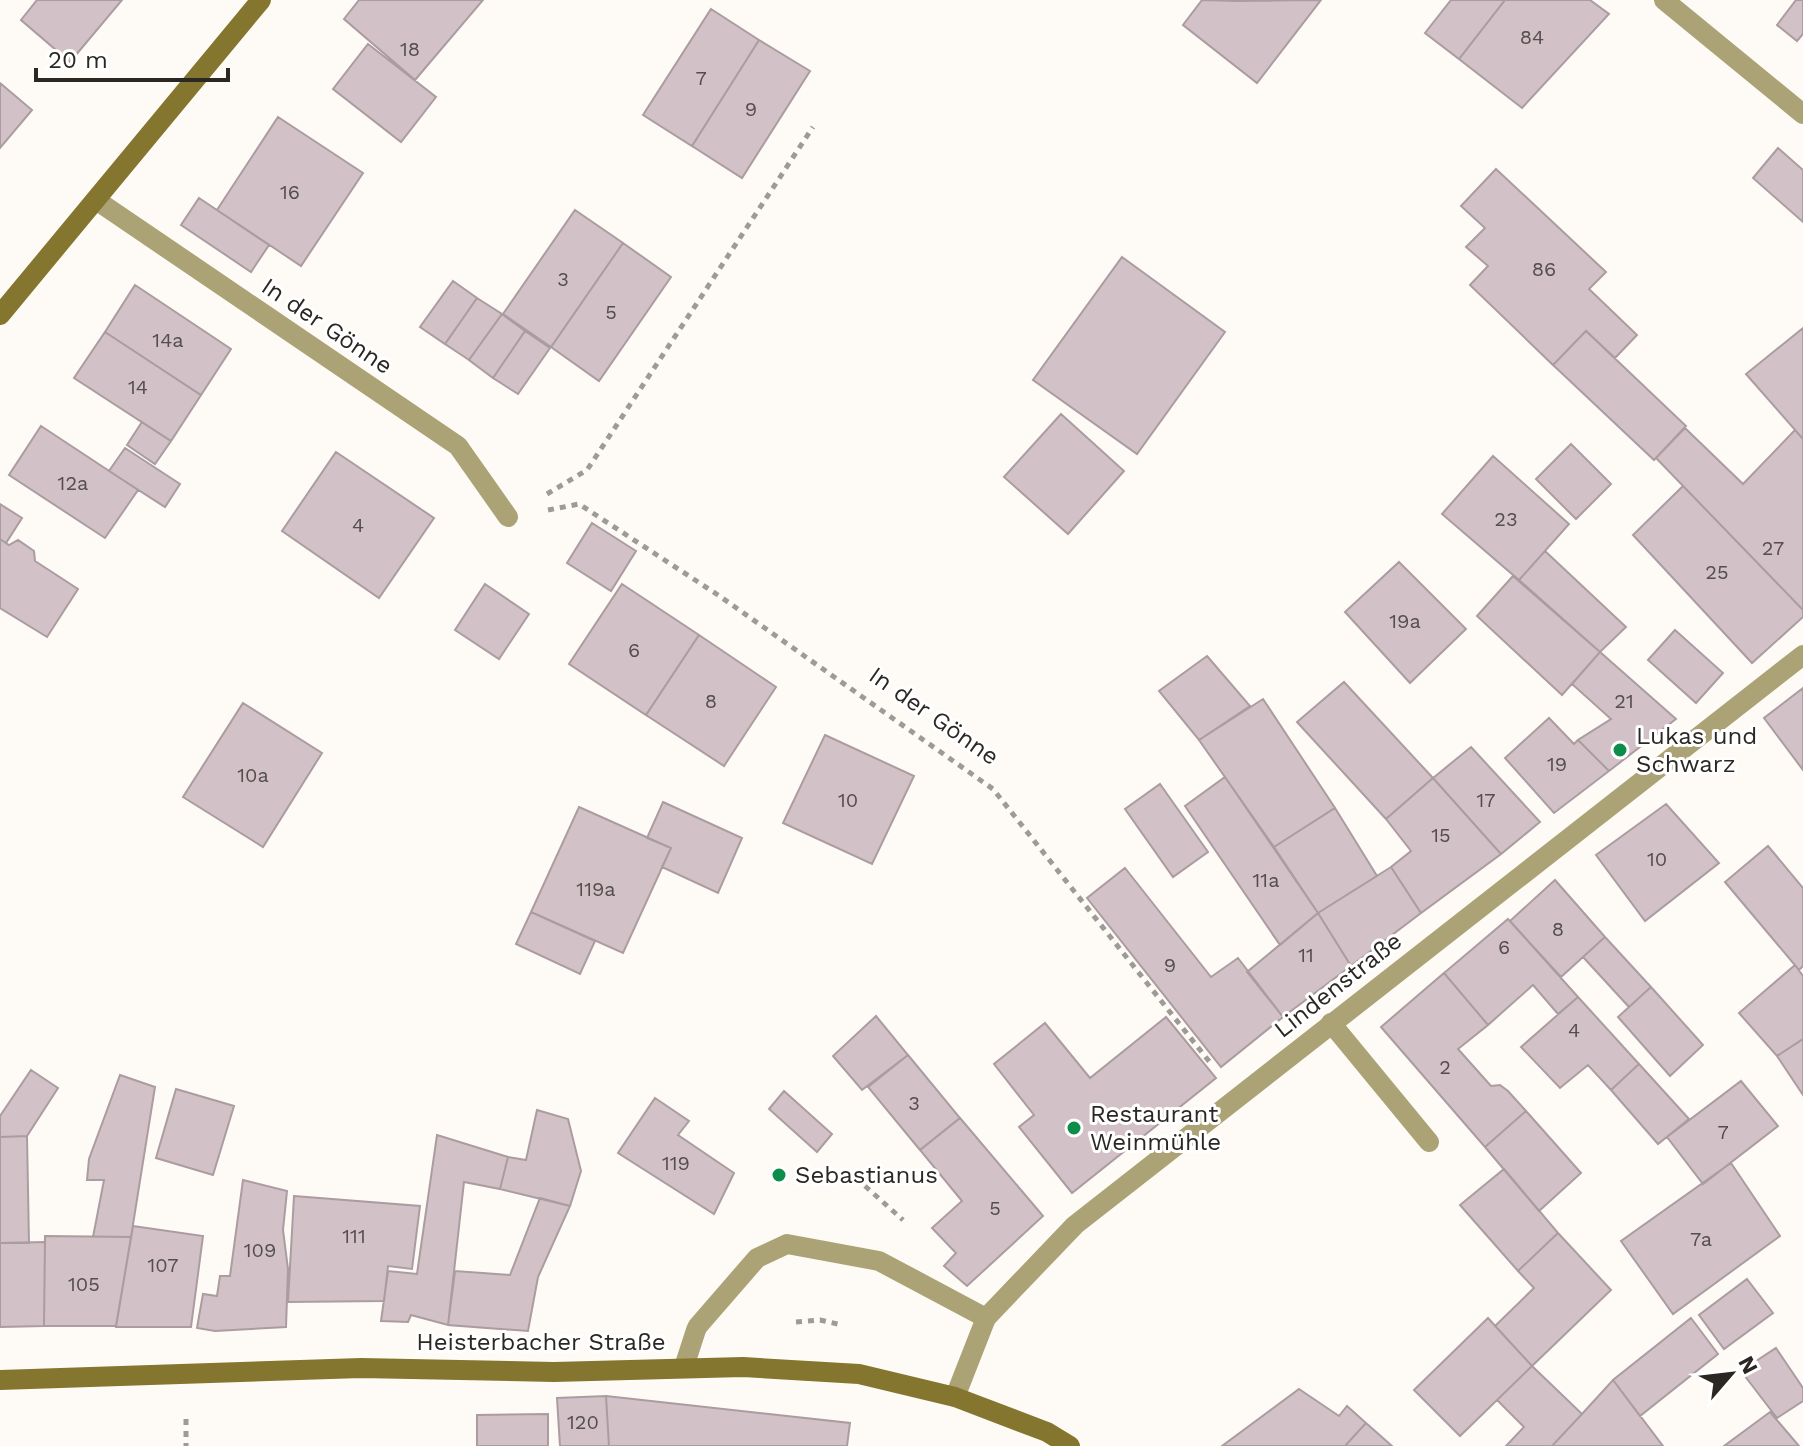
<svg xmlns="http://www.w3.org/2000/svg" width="1803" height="1446" viewBox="0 0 1803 1446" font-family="'Work Sans',sans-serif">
<rect width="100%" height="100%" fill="#fefbf6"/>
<path fill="#d2c2c8" stroke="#ab9ca1" stroke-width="2" d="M37 0H122L70 62 21 20Z
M359 0H483L415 80 344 19Z
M1202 0 1238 1 1321 0 1257 83 1183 25Z
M1451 0H1505L1459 59 1425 33Z
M1505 0H1590L1609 14 1522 108 1459 59Z
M1796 0H1803V34L1797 41 1777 25Z
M711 9 759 40 692 146 643 115Z
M759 40 810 71 742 178 692 146Z
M368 44 436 97 401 142 333 89Z
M0 83 32 110 0 148Z
M278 117 363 173 301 266 217 210Z
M1778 148 1803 170V222L1753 178Z
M1496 169 1606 272 1589 289 1637 335 1615 358 1586 331 1553 365 1470 285 1488 266 1466 247 1485 228 1461 206Z
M199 198 269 245 251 272 181 225Z
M575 210 623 243 551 347 503 314Z
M623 243 671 277 599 381 551 347Z
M1122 257 1225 332 1137 454 1033 380Z
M453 281 477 298 445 344 420 327Z
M135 285 231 349 201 395 105 332Z
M477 298 502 314 469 360 445 344Z
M502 314 525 331 493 378 469 360Z
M1803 328V439L1746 374Z
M525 331 550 348 518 394 493 378Z
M1586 331 1686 426 1654 460 1553 365Z
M105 332 201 395 171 441 74 378Z
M1061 414 1124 471 1068 534 1004 477Z
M142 422 171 441 155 464 127 445Z
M41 426 138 490 105 538 9 475Z
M1685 428 1743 484 1795 430 1803 439V610L1656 458Z
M1571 444 1611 484 1576 519 1536 479Z
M125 448 180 484 165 507 109 471Z
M336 452 434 518 379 598 282 531Z
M1493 456 1569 524 1519 580 1442 514Z
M1683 486 1803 610V617L1752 663 1633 535Z
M0 504 22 518 6 543 0 539Z
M592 523 636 551 611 591 567 563Z
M0 539 9 545 18 540 34 551 35 561 78 589 47 637 0 608Z
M1545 551 1626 627 1600 652 1519 580Z
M1399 562 1466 629 1410 683 1345 612Z
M1513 576 1600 652 1562 695 1477 616Z
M485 584 529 614 499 659 455 630Z
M622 584 699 635 646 715 569 664Z
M1675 630 1723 673 1696 703 1648 660Z
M699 635 776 687 724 766 646 715Z
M1600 652 1676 719 1609 771 1578 740 1611 719 1572 684Z
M1207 656 1250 706 1199 740 1159 691Z
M1344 682 1433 778 1386 819 1297 722Z
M1803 688V770L1764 718Z
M1263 699 1335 808 1274 847 1199 740Z
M243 703 322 753 263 847 183 797Z
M1549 718 1574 744 1578 740 1609 771 1554 813 1505 758Z
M825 735 914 776 872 864 783 823Z
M1471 747 1540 822 1501 854 1433 778Z
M1225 777 1318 913 1280 945 1185 806Z
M1433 778 1501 854 1421 913 1391 867 1411 851 1386 819Z
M1160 784 1208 852 1173 877 1125 809Z
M663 802 742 838 718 893 662 867 671 848 647 838Z
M1666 804 1719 863 1645 921 1596 855Z
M579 807 671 848 623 953 531 912Z
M1335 808 1377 876 1318 913 1274 847Z
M1768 846 1803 888V966L1799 970 1725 882Z
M1391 867 1421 913 1351 966 1318 913Z
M1125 868 1211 977 1238 958 1283 1017 1221 1067 1087 898Z
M1555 880 1605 937 1561 977 1510 921Z
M531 912 595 941 580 974 516 944Z
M1318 913 1351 966 1283 1017 1247 972Z
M1508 919 1578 997 1558 1014 1533 985 1488 1025 1444 973Z
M1605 937 1651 987 1629 1007 1583 957Z
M1795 965 1803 976V1039L1777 1056 1739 1013Z
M1444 973 1488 1025 1458 1049 1491 1086 1500 1085 1508 1091 1526 1111 1485 1147 1381 1027Z
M1651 987 1703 1045 1670 1076 1618 1017Z
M1578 997 1639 1064 1611 1090 1588 1065 1560 1088 1521 1047Z
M876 1016 908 1055 862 1090 833 1056Z
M1166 1017 1216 1078 1072 1193 1019 1127 1034 1115 994 1064 1045 1023 1090 1078Z
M1803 1039V1095L1777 1056Z
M908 1055 960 1118 920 1150 868 1087Z
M1639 1064 1689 1119 1658 1144 1611 1090Z
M31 1070 58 1088 27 1136 0 1137V1116Z
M120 1075 155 1087 131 1237H93L104 1180H87L89 1159Z
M1741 1081 1778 1126 1703 1184 1667 1137Z
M176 1089 234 1106 213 1175 156 1158Z
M784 1091 832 1134 817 1152 769 1109Z
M655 1098 689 1121 678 1135 734 1173 714 1214 618 1153Z
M537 1110 568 1119 581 1171 570 1206 500 1189 508 1157 526 1160Z
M1526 1111 1581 1173 1539 1211 1485 1147Z
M960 1118 1043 1216 967 1286 944 1266 956 1253 932 1228 962 1201 920 1150Z
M437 1135 508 1157 500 1189 464 1182 448 1325 411 1315 408 1322 381 1321 388 1271 417 1274Z
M27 1136 29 1243H0V1137Z
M1731 1163 1780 1236 1673 1314 1621 1241Z
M1504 1169 1558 1233 1518 1271 1460 1205Z
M243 1180 287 1191 283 1230 288 1269 286 1327 215 1331 197 1328 203 1294 217 1296 220 1276H230Z
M294 1196 420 1206 412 1269 388 1266 384 1301 288 1302Z
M540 1198 570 1206 538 1277 528 1331 448 1325 455 1271 510 1275Z
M133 1226 203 1236 191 1327H116Z
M1558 1233 1611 1290 1532 1366 1495 1326 1534 1288 1518 1271Z
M45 1236 131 1237 116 1326H44Z
M45 1242 44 1326 0 1327V1243Z
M1747 1279 1773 1313 1724 1349 1699 1315Z
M1488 1318 1532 1366 1460 1436 1414 1390Z
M1691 1318 1718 1354 1640 1416 1613 1380Z
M1776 1348 1803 1388V1401L1777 1418 1741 1371Z
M1532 1366 1582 1414 1552 1446H1506L1524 1427 1497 1400Z
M1613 1380 1663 1446H1552L1582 1414Z
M1299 1389 1339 1416 1347 1406 1366 1423 1345 1446H1222Z
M606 1396 850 1423 847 1446H609Z
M606 1396 609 1446H560L557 1398Z
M1770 1412 1799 1446H1724Z
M548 1414V1446H477V1415Z
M1366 1423 1392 1446H1345Z"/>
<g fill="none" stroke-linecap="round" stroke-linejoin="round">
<path stroke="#9e9b96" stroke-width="5" stroke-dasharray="6 6" stroke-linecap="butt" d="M547 494 587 470 813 127
M548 510 579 504 718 595 993 789 1212 1065
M865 1186 903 1220
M796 1322 820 1320 842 1325
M186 1419V1446"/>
<path stroke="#aba276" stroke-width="20" d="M1331 1023 1429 1142
M684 1367 696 1330 698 1326 757 1258 787 1244 879 1261 986 1318"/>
<path stroke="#aba276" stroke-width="20" d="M1664 0 1803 114
M96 200 458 446 508 517
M955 1397 986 1318 1075 1225 1803 655"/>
<path stroke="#84762f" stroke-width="20" d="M0 315 261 0
M0 1380 361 1368 554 1372 743 1367 859 1374 955 1397 1047 1432 1070 1446"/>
</g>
<g fill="#0c8d4a" stroke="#fff" stroke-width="3">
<circle cx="1620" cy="750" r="8"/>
<circle cx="1074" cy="1128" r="8"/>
<circle cx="779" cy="1175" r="8"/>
</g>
<g text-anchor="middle" stroke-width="6" stroke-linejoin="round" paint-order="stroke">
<g font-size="20" fill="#554e4d">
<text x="1532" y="44">84</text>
<text x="410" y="56">18</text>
<text x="701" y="85">7</text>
<text x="751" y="116">9</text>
<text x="290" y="199">16</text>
<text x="1544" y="276">86</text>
<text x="563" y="286">3</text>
<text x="611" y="319">5</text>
<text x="168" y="347">14a</text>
<text x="138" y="394">14</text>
<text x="73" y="490">12a</text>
<text x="1506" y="526">23</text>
<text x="358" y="532">4</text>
<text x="1773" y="555">27</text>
<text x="1717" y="579">25</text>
<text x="1405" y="628">19a</text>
<text x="634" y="657">6</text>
<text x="711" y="708">8</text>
<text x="1624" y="708">21</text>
<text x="1557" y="771">19</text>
<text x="253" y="782">10a</text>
<text x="848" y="807">10</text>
<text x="1486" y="807">17</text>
<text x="1441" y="842">15</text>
<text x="1657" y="866">10</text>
<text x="1266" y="887">11a</text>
<text x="596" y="896">119a</text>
<text x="1558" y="936">8</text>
<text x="1504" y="954">6</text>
<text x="1306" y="962">11</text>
<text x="1170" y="972">9</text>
<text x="1574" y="1037">4</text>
<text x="1445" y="1074">2</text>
<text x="914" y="1110">3</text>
<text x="1723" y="1139">7</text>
<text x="676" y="1170">119</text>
<text x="995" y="1215">5</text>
<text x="354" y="1243">111</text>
<text x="1701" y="1246">7a</text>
<text x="260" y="1257">109</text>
<text x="163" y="1272">107</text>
<text x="84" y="1291">105</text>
<text x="583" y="1429">120</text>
</g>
<g font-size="24" fill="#2b2824" stroke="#fff">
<text transform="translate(327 326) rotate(34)" y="8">In der Gönne</text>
<text transform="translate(934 716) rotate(35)" y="8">In der Gönne</text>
<text transform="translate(1338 985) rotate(-38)" y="8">Lindenstraße</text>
<text x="541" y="1350">Heisterbacher Straße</text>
</g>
<g font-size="24" fill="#2b2824" stroke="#fff" text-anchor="start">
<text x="1636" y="744">Lukas und<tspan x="1636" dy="28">Schwarz</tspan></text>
<text x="1090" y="1122">Restaurant<tspan x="1090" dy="28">Weinmühle</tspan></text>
<text x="795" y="1183">Sebastianus</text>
</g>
</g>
<g transform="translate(1731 1374) rotate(62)" stroke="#ffffff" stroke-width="6" paint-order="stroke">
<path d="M0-6L14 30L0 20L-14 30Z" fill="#2b2824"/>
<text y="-12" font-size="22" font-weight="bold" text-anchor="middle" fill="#2b2824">N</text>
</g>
<path d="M36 68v12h192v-12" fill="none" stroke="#2b2824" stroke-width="4"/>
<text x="48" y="68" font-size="24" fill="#2b2824" stroke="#ffffff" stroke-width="6" paint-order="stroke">20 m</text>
</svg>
